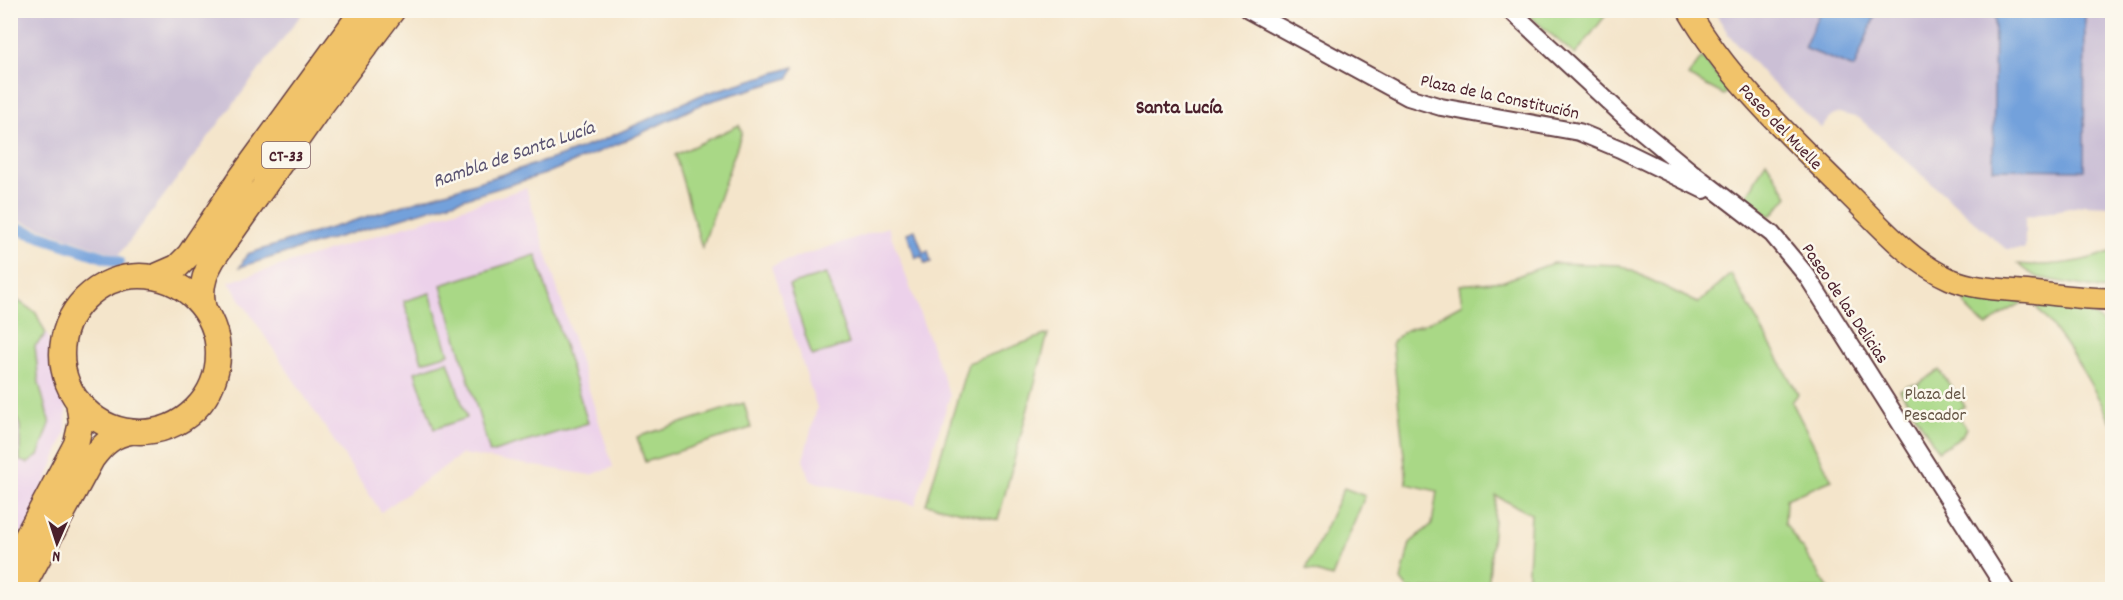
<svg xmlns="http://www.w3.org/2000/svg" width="2123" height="600" viewBox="0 0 2123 600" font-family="Dekko,sans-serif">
<rect width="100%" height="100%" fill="#fbf7ec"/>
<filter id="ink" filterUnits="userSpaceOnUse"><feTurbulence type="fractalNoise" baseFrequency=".0167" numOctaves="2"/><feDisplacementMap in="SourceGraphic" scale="12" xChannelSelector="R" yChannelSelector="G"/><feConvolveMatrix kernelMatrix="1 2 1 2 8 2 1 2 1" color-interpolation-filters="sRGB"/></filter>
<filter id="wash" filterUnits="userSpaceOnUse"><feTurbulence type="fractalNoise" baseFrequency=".008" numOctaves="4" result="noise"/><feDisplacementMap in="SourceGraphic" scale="24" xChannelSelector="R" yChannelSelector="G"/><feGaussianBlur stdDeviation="1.35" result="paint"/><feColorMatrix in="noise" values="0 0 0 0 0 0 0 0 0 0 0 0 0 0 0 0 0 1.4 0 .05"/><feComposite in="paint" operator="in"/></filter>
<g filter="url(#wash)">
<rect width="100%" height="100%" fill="#f4e5cb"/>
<path fill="#ecd1ea" d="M526 188 613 467 591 475 462 454 381 512 229 282Z
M888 227 950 396 915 505 811 481 803 460 817 408 771 266Z
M11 294 37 313 49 338 50 355 56 380 66 402V432L11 568Z"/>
<path fill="#cbbfd5" d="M11 10H304V11L119 255 11 218Z
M1714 11H1820L1805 48 1854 68 1877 11H1995L1993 169 2083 170 2085 11H2112V206L2084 205 2025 217V249H2006L1967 215 1859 118 1839 113 1832 116 1821 128 1767 78 1729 35Z"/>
<path fill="#a9d886" stroke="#7a7c58" stroke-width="1.5" d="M1524 11H1609L1575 55Z
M1702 57 1729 91 1724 95 1688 76Z
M739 125 742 132 702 248 675 155Z
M1766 161 1788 196 1772 215H1768L1746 198Z
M2112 251 2111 291 2036 277 2018 264C2051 267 2082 263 2112 251Z
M536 255 588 423 490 453 441 285Z
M1553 263 1620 265 1698 303 1731 274 1798 394 1792 402 1832 480 1786 499 1785 523 1829 589H1527L1531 514 1496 496 1488 589H1408L1401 580 1410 543 1432 524 1437 491 1407 484 1392 342 1406 330 1429 322 1462 304 1459 285 1504 281Z
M826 274 849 344 812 356 789 285Z
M430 293 449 354 422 362 404 301Z
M1966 293 2032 297 2001 315 1987 326C1976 318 1961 309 1966 293Z
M11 296 36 313 46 334 35 346 39 383 50 424 38 456 28 463 20 461V426L11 403Z
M2046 305C2070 306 2102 311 2112 336V424C2091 382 2067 342 2036 307Z
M1048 334 998 520 926 504 968 363Z
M448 361 467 418 434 429 415 372Z
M1939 370 1965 406 1956 412 1966 428 1962 436 1938 451 1900 390 1908 385 1918 384Z
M744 403 751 428 645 462 637 437Z
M1344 488 1365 496 1332 577 1306 569Z"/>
<path fill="#73a1db" stroke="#5e6083" stroke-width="1.5" d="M1820 11H1877L1854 68 1804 48Z
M1995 11H2085L2084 170 1993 169Z
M794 67 789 78 704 103 625 141 545 174 240 267 247 254 561 156 603 140 701 95Z
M915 230 923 253 928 251 931 262 925 264 922 256 916 258 907 233Z"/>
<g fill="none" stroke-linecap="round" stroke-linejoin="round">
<path stroke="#73a1db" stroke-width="12" d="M10 226 119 262"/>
</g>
</g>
<g filter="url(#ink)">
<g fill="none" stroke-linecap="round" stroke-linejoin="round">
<g stroke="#643d43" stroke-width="20">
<path id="minor" d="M1248 10 1408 97 1441 107 1579 132 1620 149 1704 190
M1510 10 1626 118 1689 170 1772 234 1807 276 2006 590"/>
</g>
<g stroke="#643d43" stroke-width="24">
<path id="major" d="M1688 10C1729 80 1789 135 1846 192 1878 223 1909 261 1950 279 1976 290 2003 289 2031 292 2058 295 2085 299 2112 299"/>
</g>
<g stroke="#643d43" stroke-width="27">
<path id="highway" d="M62 354a78 78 0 1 1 156 0a78 78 0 1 1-156 0Z
M154 277 177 267 189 255 242 176 363 10
M204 309C199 291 204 274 213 259L320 107 393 10
M10 568 76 444 81 422 78 401
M21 590 92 459C103 444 113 435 131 432"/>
</g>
<use href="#minor" stroke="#fff" stroke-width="16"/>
<use href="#major" stroke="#f1c36a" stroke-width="21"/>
<use href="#highway" stroke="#f1c36a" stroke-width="24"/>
</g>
</g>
<g text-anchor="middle" stroke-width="5" stroke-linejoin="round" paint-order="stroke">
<rect fill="#fbf7ec" stroke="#7f6065" stroke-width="1.5" x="262" y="142" width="48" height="26" rx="4.5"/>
<g font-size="16" font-weight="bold" fill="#4a1f2b">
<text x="286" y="161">CT-33</text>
</g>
<g font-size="18" fill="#4a1f2b" stroke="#fbf7ec">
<text transform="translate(1500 96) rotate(12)" y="6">Plaza de la Constitución</text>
<text transform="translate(1781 126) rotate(46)" y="6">Paseo del Muelle</text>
<text transform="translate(1846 303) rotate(56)" y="6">Paseo de las Delicias</text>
</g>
<g font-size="18" fill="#665646" stroke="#fbf7ec">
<text x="1935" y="399">Plaza del<tspan x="1935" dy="21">Pescador</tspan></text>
</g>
<g font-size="20" font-weight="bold" fill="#4a1f2b" stroke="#fbf7ec">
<text x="1179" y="113">Santa Lucía</text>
</g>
<g font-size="20" font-style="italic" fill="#5a5371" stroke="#fbf7ec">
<text transform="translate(513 153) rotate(-19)" y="7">Rambla de Santa Lucía</text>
</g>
</g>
<rect width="2123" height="600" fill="none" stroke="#fbf7ec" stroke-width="36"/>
<g transform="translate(57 543) rotate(183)" stroke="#fbf7ec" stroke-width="4.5" paint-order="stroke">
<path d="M0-4.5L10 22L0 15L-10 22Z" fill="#4a1f2b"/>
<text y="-9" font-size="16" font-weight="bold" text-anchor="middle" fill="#4a1f2b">N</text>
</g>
</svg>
